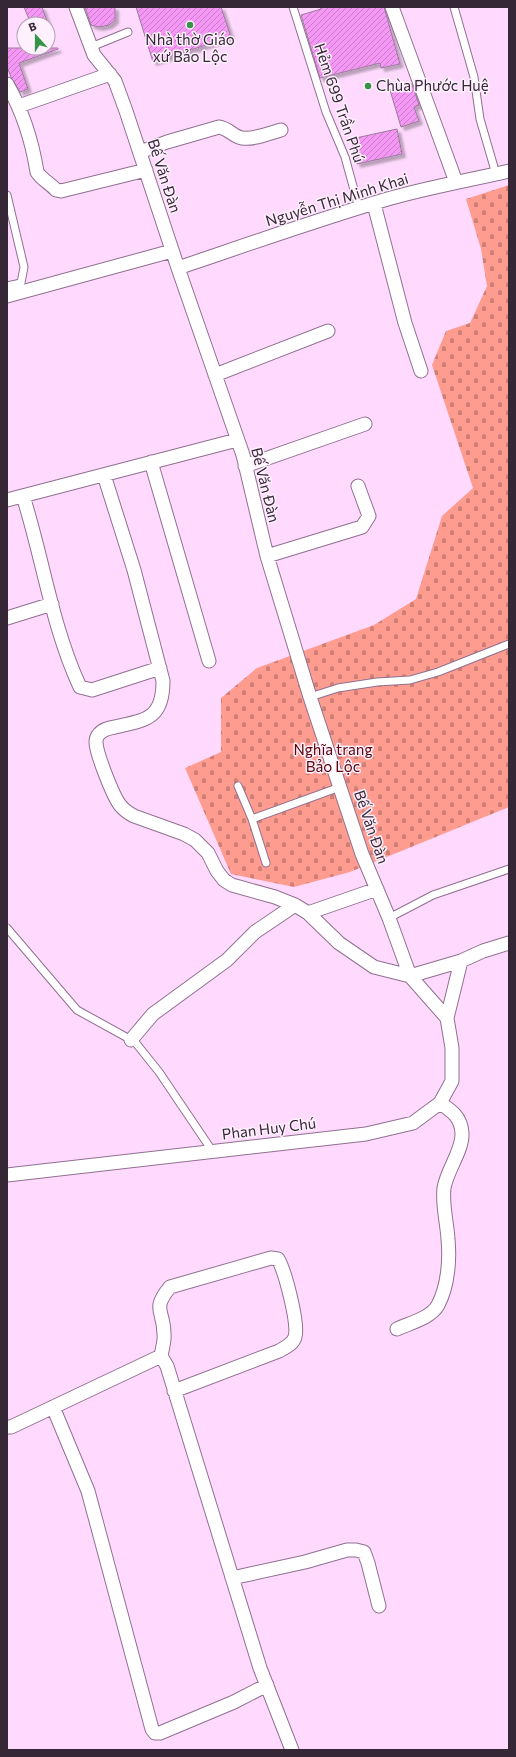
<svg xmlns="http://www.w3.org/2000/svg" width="516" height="1757" viewBox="0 0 516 1757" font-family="Commissioner,sans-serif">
<defs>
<pattern id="cemetery-stones" width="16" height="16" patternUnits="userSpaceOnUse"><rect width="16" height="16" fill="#ff9c90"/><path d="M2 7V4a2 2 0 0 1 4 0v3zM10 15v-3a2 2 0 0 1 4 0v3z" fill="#cf7f76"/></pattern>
<pattern id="building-hatch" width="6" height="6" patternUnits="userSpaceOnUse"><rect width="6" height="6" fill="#f598f5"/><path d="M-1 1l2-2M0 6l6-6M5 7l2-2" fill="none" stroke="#c77cc7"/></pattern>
<filter id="shadow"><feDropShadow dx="3.5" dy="3.5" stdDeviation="1" flood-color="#0004"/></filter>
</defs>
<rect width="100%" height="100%" fill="#ffdafe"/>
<path fill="url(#cemetery-stones)" d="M509 185V807L350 872 294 887 231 874 185 768 221 752V698L257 668 374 625 416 599 442 516 473 488 432 365 446 331 470 323 487 286 481 249 466 199Z"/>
<path fill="url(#building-hatch)" stroke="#9b7a9b" filter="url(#shadow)" d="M24 7H42L48 24H31Z
M85 7H115V20L109 25 99 27 91 25Z
M136 7H221L231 37 153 62Z
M321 7H384L400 64 381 68 380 63 320 78 301 15 321 9Z
M7 48H58V49L19 63 28 89 20 92 11 77 7 67Z
M412 84 419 105 414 107 419 121 401 127 390 90Z
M397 129 402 154 357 164 351 139Z"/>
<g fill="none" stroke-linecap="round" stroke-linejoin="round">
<g stroke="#907090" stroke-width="9">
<path id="service" d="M293 7 326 112 345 157 359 208
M454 7 474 77 480 119 496 174
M91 47 128 32
M7 195 24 267 21 283 7 286
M310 697 338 688 377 682 410 680 438 672 509 644
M238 786 252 819 266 863
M252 819 340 787
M389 918 433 895 509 869
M7 928 77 1010 135 1042 159 1072 213 1152"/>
</g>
<g stroke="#907090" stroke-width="15">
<path id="minor" d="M76 7 94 55 115 81 126 111 178 268 243 455 267 556 310 697 362 854 389 918 410 976 447 1018 461 961 410 976 374 967 339 943 308 913 295 905 275 897 232 885 224 880 217 871 208 853 195 840 184 834 134 816C128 813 124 810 120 805 113 796 96 753 96 742 96 740 97 736 99 734 103 729 109 728 115 727 146 720 163 719 163 681L134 570 104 475
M392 7 456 182
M7 84C23 112 32 140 37 172 42 180 50 183 56 190L61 191 146 170
M19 106 110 74
M140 152 167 142 219 127C228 128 234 137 242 138 254 140 269 133 281 130
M374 204 405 323 421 371
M178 268C249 244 319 219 391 198 430 187 470 180 509 171
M7 296 172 251
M215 375 328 331
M151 462 209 661
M245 466 365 424
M23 496C43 559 52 627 80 687L92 690 160 668
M7 500 237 440
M267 556 362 527 369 516 358 486
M7 618 52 604
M308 913 377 889
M461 961 483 951 509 943
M131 1040 153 1014 227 960 255 932 295 905
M7 1175 366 1134 413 1123 440 1103 452 1081V1048L447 1018
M397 1329C410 1323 431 1318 438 1305 448 1286 450 1260 448 1239 447 1222 442 1205 444 1188 447 1170 463 1150 462 1133 461 1117 452 1111 440 1103
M161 1356C162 1349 165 1341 164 1334 164 1310 151 1310 170 1287L271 1258 278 1259C285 1271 299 1324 295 1337 293 1344 286 1347 279 1351L174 1391
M53 1407 88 1491 152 1729 155 1733H160L234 1702 267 1685
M7 1427H11L161 1356 167 1366 260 1668 292 1750
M232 1578 305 1562 347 1550H356L364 1552 368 1563 379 1606"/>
</g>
<use href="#service" stroke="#fff" stroke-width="7"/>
<use href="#minor" stroke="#fff" stroke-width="13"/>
</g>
<g fill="#359447" stroke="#fff0fe" stroke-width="1.5">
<circle cx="190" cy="25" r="4"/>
<circle cx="368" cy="86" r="4"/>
</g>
<g text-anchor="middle" stroke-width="3" stroke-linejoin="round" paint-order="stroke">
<g font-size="15" fill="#352735" stroke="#fff0fe">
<text x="190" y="45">Nhà thờ Giáo<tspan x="190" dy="17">xứ Bảo Lộc</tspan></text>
<text x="376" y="91" text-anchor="start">Chùa Phước Huệ</text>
</g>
<g font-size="15" fill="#352735" stroke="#fff0fe">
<text transform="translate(339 103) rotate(71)" y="5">Hẻm 699 Trần Phú</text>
<text transform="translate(164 176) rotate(72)" y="5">Bế Văn Đàn</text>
<text transform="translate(337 200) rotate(-17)" y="5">Nguyễn Thị Minh Khai</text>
<text transform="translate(265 485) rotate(76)" y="5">Bế Văn Đàn</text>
<text transform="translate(371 827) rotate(71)" y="5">Bế Văn Đàn</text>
<text transform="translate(269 1129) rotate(-7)" y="5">Phan Huy Chú</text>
</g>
<g font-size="15" fill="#580507" stroke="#fff0fe">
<text x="333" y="755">Nghĩa trang<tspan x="333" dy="17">Bảo Lộc</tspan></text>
</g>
</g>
<rect width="516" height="1757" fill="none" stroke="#352735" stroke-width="16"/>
<g transform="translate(36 36) rotate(339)"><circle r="19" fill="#fff0fe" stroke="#aea0ae"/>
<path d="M0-3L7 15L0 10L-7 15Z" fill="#359447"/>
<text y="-6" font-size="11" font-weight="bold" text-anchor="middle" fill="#352735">B</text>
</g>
</svg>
